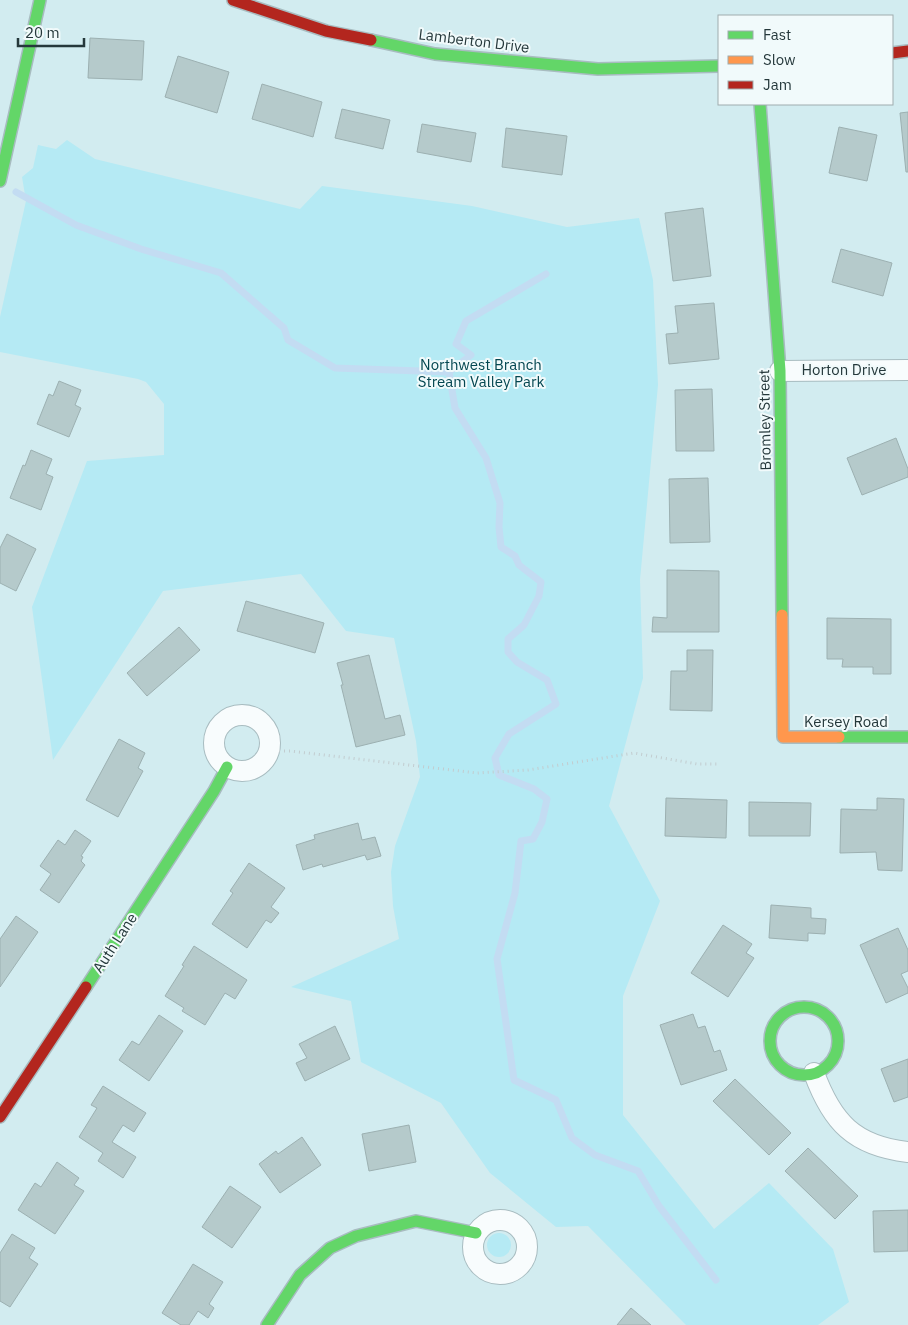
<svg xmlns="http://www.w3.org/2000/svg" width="908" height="1325" viewBox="0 0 908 1325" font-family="'IBM Plex Sans',sans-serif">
<rect width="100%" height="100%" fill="#d2ecf0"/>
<path fill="#b5eaf4" d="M67 140 95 159 300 209 322 186 472 206 567 227 639 218 653 280 658 385 640 580 643 678 609 806 660 901 623 996V1115L714 1229 769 1183 833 1249 849 1302 818 1325H686L588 1226 556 1227 490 1173 441 1103 361 1062 351 1001 291 987 399 939 393 906 391 872 395 846 420 777 416 741 394 638 346 631 301 574 163 591 53 760 32 607 87 461 164 455V404L146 382 138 379 0 352V317L26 201 22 177 33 168 38 145 56 149Z
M487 1245a12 12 0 1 1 24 0a12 12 0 1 1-24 0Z"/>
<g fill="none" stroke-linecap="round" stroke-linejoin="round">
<path stroke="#c3dcf2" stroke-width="7" d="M16 192 76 225 141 249 221 273 284 328 288 340 335 368 449 372 455 408 486 458 500 503 499 527 501 547 515 556 519 565 541 582 539 596 524 625 508 639V652L517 662 547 680 556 704 509 734 495 758 499 775 534 789 547 799 542 822 533 839 521 841 515 893 497 959 514 1080 556 1100 572 1138 595 1155 638 1171 659 1206 716 1280
M449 372 471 355 456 344 466 321 546 274"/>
</g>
<path fill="#b5cacb" stroke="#9cb0b1" d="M90 38 144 41 142 80 88 78Z
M178 56 229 72 217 113 165 97Z
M262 84 322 102 313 137 252 119Z
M342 109 390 120 383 149 335 138Z
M908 112V172H906L900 113Z
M422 124 476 133 471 162 417 152Z
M839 127 877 135 867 181 829 173Z
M506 128 567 136 562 175 502 167Z
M703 208 711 276 673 281 665 213Z
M841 249 892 263 883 296 832 282Z
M714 303 719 359 669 364 666 334 678 333 675 306Z
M59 381 81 390 75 405 81 408 69 437 37 424 49 394 53 396Z
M712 389 714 451H676L675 390Z
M896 438 908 469V477L862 495 847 458Z
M31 450 52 459 46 474 53 477 41 510 10 498 23 465 25 466Z
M708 478 710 542 670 543 669 479Z
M7 534 36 549 16 591 0 583V548Z
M667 570 719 571V632H652L653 617 667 618Z
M246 601 324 623 315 653 237 631Z
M827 618 891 619V674H873V667H842L843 659H827Z
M179 627 200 650 147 696 127 673Z
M687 650H713L712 711 670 710 671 671H687Z
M369 655 385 719 400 715 405 735 356 747 341 685H343L337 663Z
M119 739 145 753 138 768 143 771 118 817 86 800Z
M666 798 727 800 726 838 665 836Z
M877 798 904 799 902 871 878 870 876 852 840 853 841 809 877 810Z
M749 802 811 803 810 836H749Z
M358 823 362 840 375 837 381 856 367 860 365 855 323 867 322 864 303 870 296 845 315 839 314 835Z
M75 830 91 841 81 856 83 857 81 861 85 865 59 903 40 890 51 874 40 866 58 840 65 845Z
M249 863 285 888 271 907 279 913 271 923 266 920 247 948 212 924 233 893 230 891Z
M771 905 811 908V918L826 919 825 934 808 933V941L769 938Z
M16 916 38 932 0 987V939Z
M723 925 752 944 746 953 754 958 728 997 691 973Z
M898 928 908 950V971L901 974 908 988V993L886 1003 860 945Z
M194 946 247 980 235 999 225 993 205 1025 182 1011 184 1008 165 996 184 966 182 965Z
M693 1014 698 1028 705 1026 714 1052 720 1050 727 1070 681 1085 660 1025Z
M159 1015 183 1031 149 1081 119 1060 132 1041 139 1045Z
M335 1026 350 1059 305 1081 296 1063 307 1058 299 1044Z
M908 1059V1097L894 1102 881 1069Z
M735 1079 791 1133 769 1155 713 1101Z
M103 1086 146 1113 134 1132 123 1125 112 1142 136 1157 123 1178 98 1161 103 1153 79 1137 97 1108 91 1105Z
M409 1125 416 1162 369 1171 362 1134Z
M302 1137 321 1165 280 1193 259 1164 276 1151 278 1154Z
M808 1148 858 1196 835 1219 785 1171Z
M57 1162 79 1178 74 1185 84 1191 55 1234 18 1210 35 1183 41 1187Z
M230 1186 261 1207 232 1248 202 1227Z
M908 1210V1251L874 1252 873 1211Z
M12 1234 35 1248 29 1258 38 1264 10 1307 0 1301V1253Z
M193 1264 223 1282 209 1304 214 1308 208 1318 198 1311 189 1325H181L162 1313Z
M631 1308 651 1325H617Z"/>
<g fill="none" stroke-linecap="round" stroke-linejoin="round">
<g stroke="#a8bcc0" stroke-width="22">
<path id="street" d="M780 371 908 370
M214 743a28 28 0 1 1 56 0a28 28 0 1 1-56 0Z
M814 1073C832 1122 854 1146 908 1152
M473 1247a27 27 0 1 1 54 0a27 27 0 1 1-54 0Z"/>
</g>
<g stroke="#a8bcc0" stroke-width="14">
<path id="fast" d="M371 40 435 54 598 69 719 66
M760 104 780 371 782 615
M0 181 40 0
M839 737H908
M86 987 214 791 227 767
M770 1041a34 34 0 1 1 68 0a34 34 0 1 1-68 0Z
M267 1325 300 1275 330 1248 356 1236 416 1221 476 1233"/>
</g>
<g stroke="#a8bcc0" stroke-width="14">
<path id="slow" d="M782 615 783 737H839"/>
</g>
<g stroke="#a8bcc0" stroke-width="14">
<path id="jam" d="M233 0 326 31 371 40
M892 53 908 51
M0 1117 86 987"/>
</g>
<path stroke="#c2cccf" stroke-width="3" stroke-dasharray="1 4" stroke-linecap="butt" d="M269 751H290L477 773 528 770 634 753 697 764H718"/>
<use href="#street" stroke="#f8fcfd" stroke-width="20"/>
<use href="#fast" stroke="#63d668" stroke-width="11"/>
<use href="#slow" stroke="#ff974d" stroke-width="11"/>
<use href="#jam" stroke="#b3261e" stroke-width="11"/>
</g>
<g text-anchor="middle" stroke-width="4" stroke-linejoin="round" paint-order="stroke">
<g font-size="15" fill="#25383b" stroke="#f1fafb">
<text transform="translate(474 41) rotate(7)" y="5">Lamberton Drive</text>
<text x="844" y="375">Horton Drive</text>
<text transform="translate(765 420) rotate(-91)" y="5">Bromley Street</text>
<text x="846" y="727">Kersey Road</text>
<text transform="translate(115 943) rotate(-57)" y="5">Auth Lane</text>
</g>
<g font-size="15" fill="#034650" stroke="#f1fafb">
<text x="481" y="370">Northwest Branch<tspan x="481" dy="17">Stream Valley Park</tspan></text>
</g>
</g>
<rect x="718" y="15" width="175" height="90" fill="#f1fafb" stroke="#9facae"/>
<rect x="728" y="31" width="25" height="8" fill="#63d668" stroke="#9facae"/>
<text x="763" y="40" font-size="15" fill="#25383b">Fast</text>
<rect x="728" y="56" width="25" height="8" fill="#ff974d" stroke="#9facae"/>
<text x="763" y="65" font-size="15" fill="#25383b">Slow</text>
<rect x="728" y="81" width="25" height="8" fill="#b3261e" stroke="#9facae"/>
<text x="763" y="90" font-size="15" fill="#25383b">Jam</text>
<path d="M18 38v8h66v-8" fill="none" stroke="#25383b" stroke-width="2.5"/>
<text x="25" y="38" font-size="15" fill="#25383b" stroke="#f1fafb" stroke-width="4" paint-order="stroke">20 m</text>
</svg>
